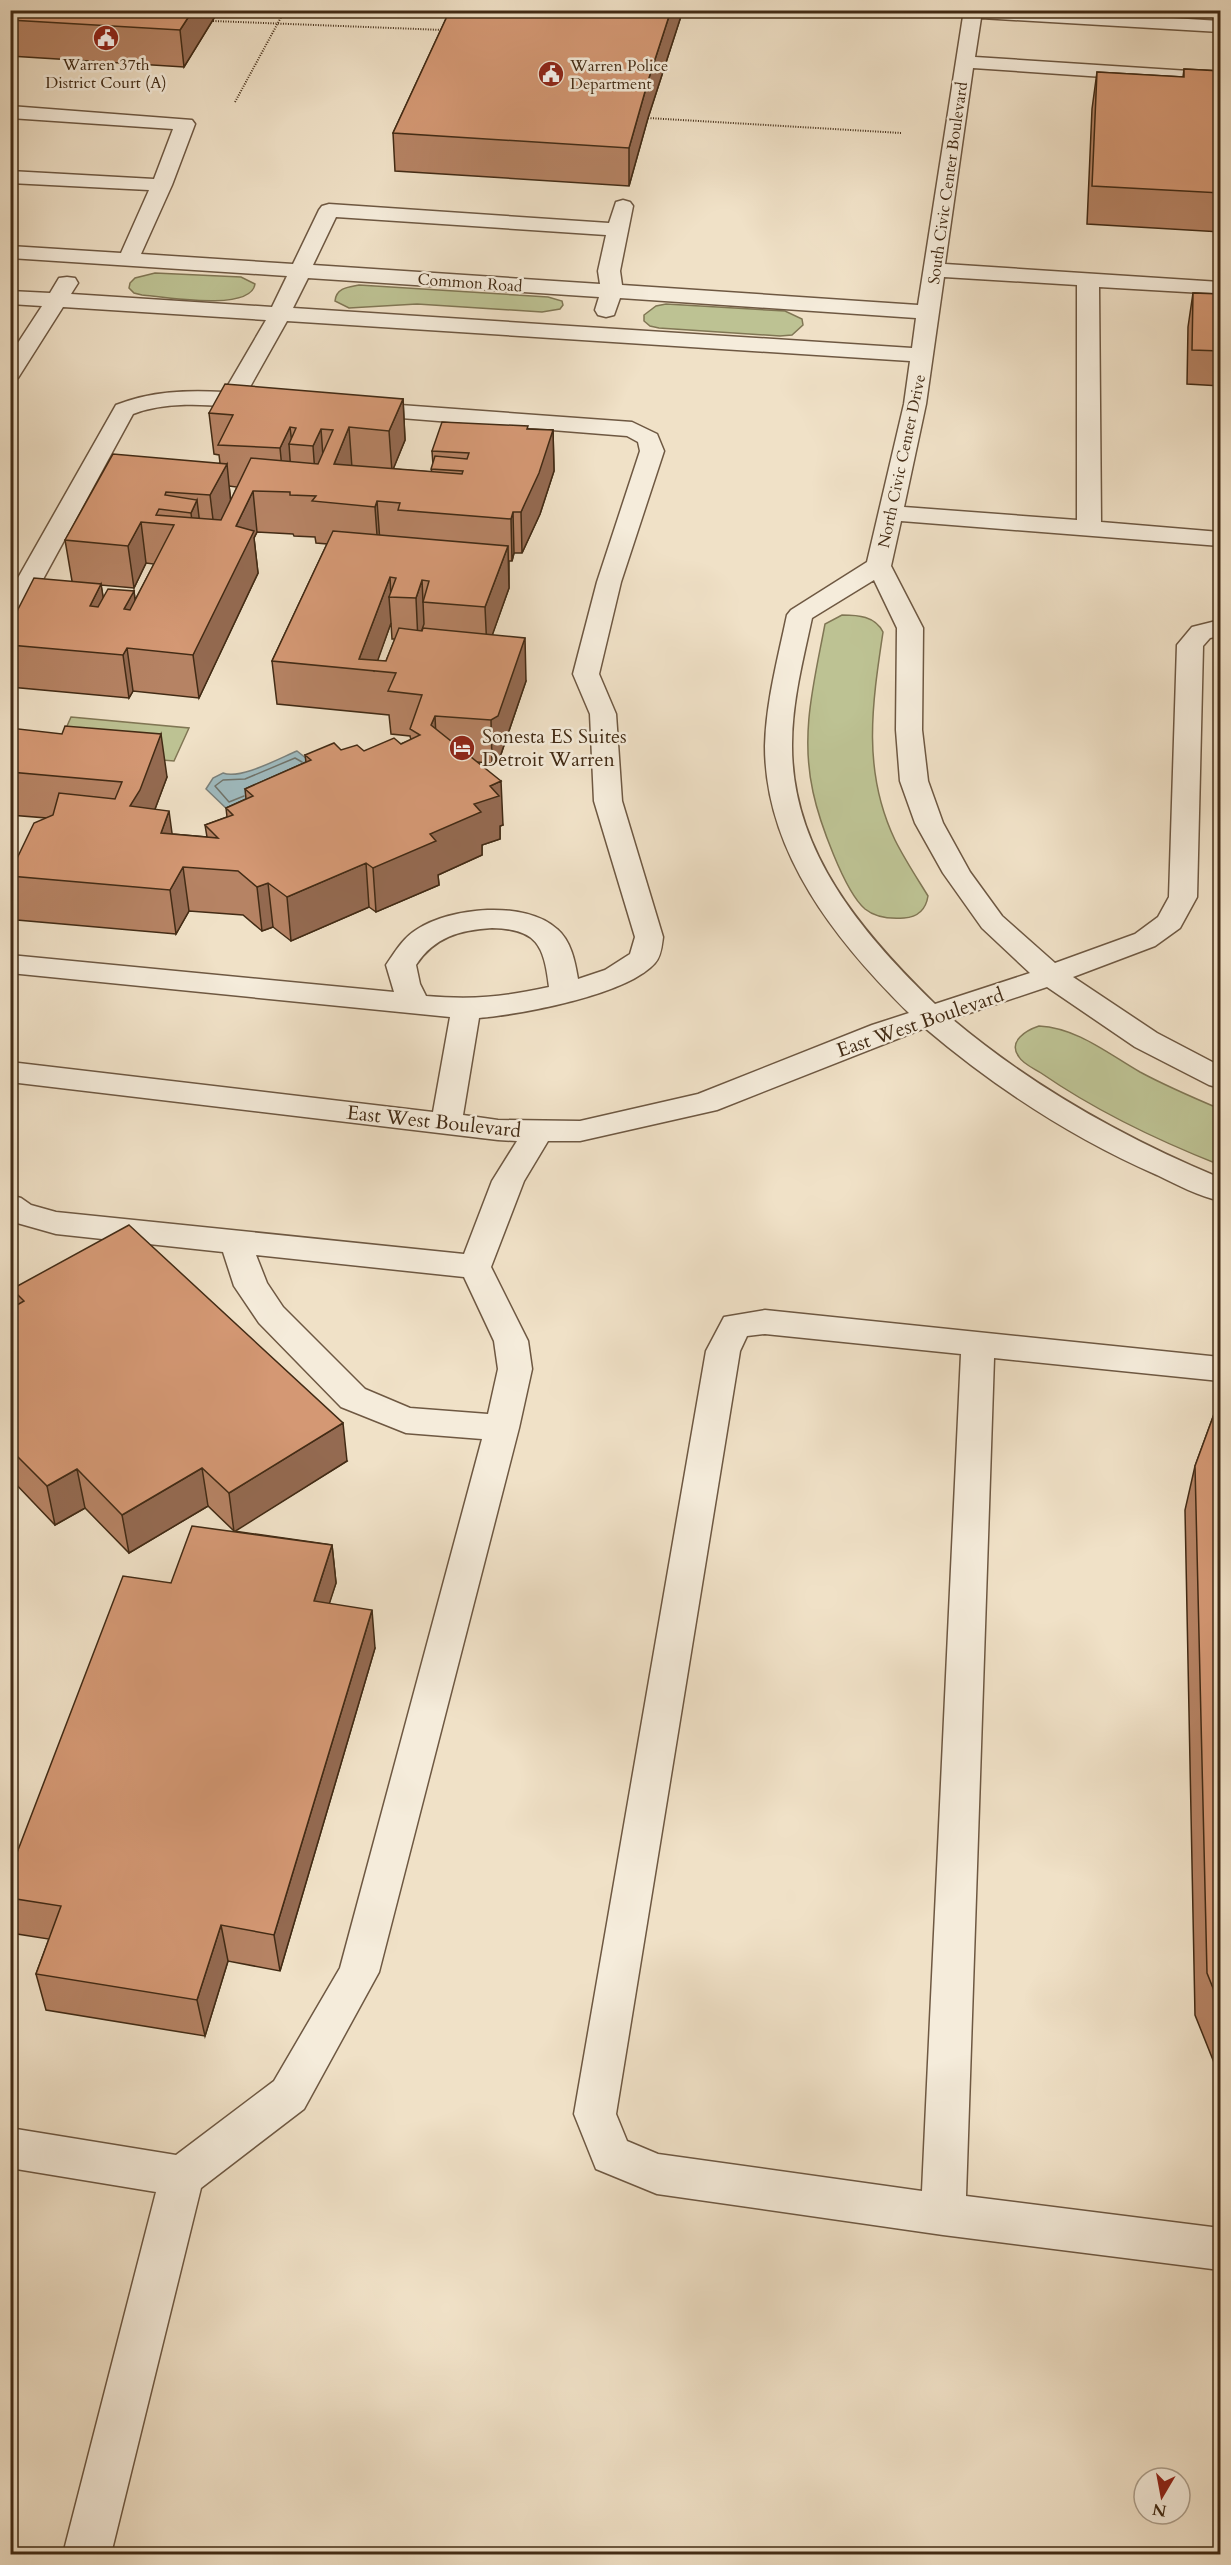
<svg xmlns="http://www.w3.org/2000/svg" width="1231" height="2565" viewBox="0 0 1231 2565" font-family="Cardo,serif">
<rect width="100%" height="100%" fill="#f0e1c7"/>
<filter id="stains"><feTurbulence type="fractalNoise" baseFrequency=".00333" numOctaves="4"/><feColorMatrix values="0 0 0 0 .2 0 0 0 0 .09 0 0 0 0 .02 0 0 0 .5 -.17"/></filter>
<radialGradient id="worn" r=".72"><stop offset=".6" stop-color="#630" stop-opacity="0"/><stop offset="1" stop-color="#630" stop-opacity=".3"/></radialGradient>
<path fill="#bdc293" stroke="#807654" stroke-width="1.5" d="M155 273 241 277 255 284C251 312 164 297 142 295L134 293 129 288 130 283 135 278Z
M359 285 548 297 562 301 563 305 560 309 542 312 417 304 349 308 335 301C336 288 348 287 359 285Z
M666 304 785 311 802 319 803 325 792 335 780 336 659 328 650 326 644 321V315L656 306Z
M842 615C858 615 875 616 883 632 872 705 862 771 895 840 905 860 917 878 928 896 926 909 918 917 904 918 891 919 876 918 865 909 844 891 819 820 813 792 800 733 814 683 825 624Z
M71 717 189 728 174 761 56 751Z
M1039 1026C1077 1028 1107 1053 1140 1072 1166 1086 1194 1098 1220 1109V1165C1159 1141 1096 1111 1041 1073 1035 1069 1023 1064 1019 1057 1007 1041 1027 1030 1039 1026Z"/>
<path fill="#9fbbc0" stroke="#7a817c" stroke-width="1.5" d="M297 751 321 770 228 810 206 789 213 778 223 773C240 780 280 758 297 751Z"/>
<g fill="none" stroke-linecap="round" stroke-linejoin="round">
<path stroke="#70736a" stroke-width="1.5" d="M244 796 229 802 215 786 223 780 245 779 295 758 302 762"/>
<g stroke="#6e5842" stroke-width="3">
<path id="minor" d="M964 10H1044L1220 21V32L981 18 975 57 1220 73V85L973 68 945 264 1220 282V294L1099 287 1101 522 1220 532V546L901 521 891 566 923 628 922 730 928 781 943 823 970 872 1002 916 1055 963 1135 934 1158 917 1169 897 1177 645 1192 627 1220 620V636L1210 638 1203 646 1197 897 1180 928 1155 946 1073 977 1157 1033 1220 1066V1088L1209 1085 1135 1047 1047 987 952 1019C1033 1087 1122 1137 1220 1178V1201C1199 1196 1177 1185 1157 1175 1072 1138 996 1088 925 1028L717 1110 580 1141H548L524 1181 491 1267 528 1341 532 1369 519 1428 379 1972 304 2109 201 2188 111 2554H63L156 2192 10 2168V2128L176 2155 274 2081 340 1968 482 1439 406 1433 341 1407 259 1323 234 1286 223 1252 56 1234 10 1221V1195L21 1198 31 1205 56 1212 464 1254 492 1181 517 1141 498 1140 10 1082V1062L433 1112 450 1017 10 973V955L394 992 386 965C395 952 403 938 416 930 450 907 525 900 557 929 571 941 575 961 578 979L605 970 630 954 635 937 594 801 590 714 573 674 597 582 640 451 638 442 627 436 351 414 348 409 351 404 359 402 632 422 657 434 664 451 621 582 599 674 616 714 622 801 663 937C662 945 661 957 655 963 627 995 522 1014 479 1018L463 1115 498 1120 580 1121 698 1094 872 1025 909 1013C837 942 765 853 765 746 766 702 778 658 787 615L791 610 867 562 904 404 910 361 287 321 246 394 268 397 271 402 268 407 260 409C219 406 172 399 133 414L23 616 19 621 10 623V592L116 405C151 391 187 390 224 392L266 320 63 307 18 378 10 380V355L42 306 10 304V291L50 293 59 278 67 277 75 278 78 283 71 294 272 307 287 276 10 258V246L121 253 149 190 10 183V171L154 179 173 129 10 118V106L192 120 195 124 172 185 141 254 293 264 319 210 322 206 329 204 609 223 616 202 623 200 630 202 633 206 620 271 622 285 918 305ZM336 217 606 235 598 271 600 284 313 265ZM944 277 1077 285V520L904 507 926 404ZM308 278 599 297 595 310 598 315 606 317 614 315 620 298 916 318 912 348 293 308ZM874 580 897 628 896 730 900 781 915 823 943 873 982 928 1030 973 935 1004C863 934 791 851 792 744 792 702 803 660 812 618ZM492 928C537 929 544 945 549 987 503 997 473 1000 426 996L420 984 416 965C434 937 460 930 492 928ZM256 1255 464 1277 494 1341 498 1369 488 1414 410 1408 365 1389 283 1307 267 1283Z
M765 1310 1220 1357V1381L994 1358 966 2196 1220 2228V2270L943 2235 657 2194 596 2169 574 2114 706 1351 724 1317ZM765 1334 961 1354 922 2191 658 2154 627 2141 616 2114 740 1351 747 1336Z"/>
</g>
<path stroke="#422b15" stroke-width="2" stroke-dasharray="1 1.5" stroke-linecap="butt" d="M213 21 443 30
M235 102 285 10
M648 118 901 133"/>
<use href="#minor" fill="#f5ecdb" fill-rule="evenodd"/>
</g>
<path fill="#b68364" stroke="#422b15" stroke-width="1.5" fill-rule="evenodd" d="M10 10H219L184 67 10 56Z
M450 10H683L648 118 629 186 395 171 393 133Z
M1184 69 1221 71V232L1087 224 1092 109 1097 72 1183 77Z
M1193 293 1221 294V386L1187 384 1188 327Z
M403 399 405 440 393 469 431 472 433 465 432 451 528 429 553 430 554 471 540 514 522 553H514L512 561H509V588L492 635 526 681 499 760 492 763 477 762 503 825 500 826V839L482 845V855L438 875 439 885 376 912 369 907 291 941 273 927 262 931 243 915 189 911 176 934 17 920 10 885V873L46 818 10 815V722L12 728 167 777 155 809 172 834 207 837 205 825 227 817 226 808 246 799 245 789 306 762 305 755 341 750 364 751 401 744 411 740 410 736 391 734 389 715 277 704 272 661 327 544 316 543 315 537 294 536 293 534 257 532 254 538 258 573 199 698 133 691 129 698 10 687V625L72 581 65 540 220 463 219 455 214 454 209 413ZM229 486 237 487 231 501ZM146 563 154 564 135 600 134 591 103 597 101 585 134 588ZM391 623 392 639H395L386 661H377Z
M12 1289 347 1461 234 1531 332 1545 336 1583 329 1603 375 1648 280 1971 228 1961 205 2036 46 2010 36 1974 49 1939 11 1933 10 1871 171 1583 234 1531 208 1506 129 1553 85 1508 55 1525 10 1478V1309L15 1306Z
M1221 1395V2080L1195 2015 1185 1510 1195 1466Z"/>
<path fill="#946a51" stroke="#422b15" stroke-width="1.5" d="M193 10H219L184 67 180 30Z
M671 10H683L648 118 629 186V148L648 81Z
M403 399 405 440 392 472 389 431Z
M290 427 292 444H289L291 473 284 489 280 448Z
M349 427 352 468 334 464Z
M321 429 324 470 316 487 313 446Z
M553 430 554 471 540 514 522 553 521 512Z
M227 464 231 505 215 536 210 495Z
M253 491 257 532 254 538 258 573 199 698 193 655 236 526Z
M197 500 202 542 196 554 191 513Z
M377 501 380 542 378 549 375 507Z
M513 512 514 553 512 561 511 519Z
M141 522 146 563 134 588 128 546Z
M508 546 509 588 487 650 485 607Z
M390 577 391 597H389L391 623 374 671 359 659Z
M422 580 424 624 418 641 416 598Z
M101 584 108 627 90 606Z
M134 591 139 634 124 609Z
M525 638 526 681 499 760 492 763 491 720Z
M127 648 133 691 129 698 123 655Z
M435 716 437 759 431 725Z
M161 734 167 777 146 833 130 806Z
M501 781 503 825 500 826V839L482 845V855L438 875 439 885 376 912 373 868 430 834 474 804 490 786Z
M169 811 175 855 161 833Z
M366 863 369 907 291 941 287 897Z
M183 867 189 911 176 934 170 890Z
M268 883 273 927 262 931 257 887Z
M343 1423 347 1461 234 1532 229 1493Z
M202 1468 208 1506 129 1553 122 1515Z
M77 1469 85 1508 55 1525 47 1486Z
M332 1545 336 1583 318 1639 314 1601Z
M372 1610 375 1648 280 1971 274 1935Z
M221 1925 228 1961 205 2036 197 2000Z"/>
<path fill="#d49874" stroke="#422b15" stroke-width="1.5" d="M10 10H193L180 30 10 20Z
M450 10H671L648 81 629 148 393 133Z
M1184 69 1221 71V193L1092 186 1097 72 1184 77Z
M1193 293 1221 294V351L1192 350Z
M225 384 403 399 389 431 349 427 334 464 462 474 463 471 431 469 435 456 467 459 469 453 432 451 442 422 528 426 527 429 553 430 539 473 521 512H513L511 519 398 510 400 503 377 501 375 507 312 501 316 496 290 495V492L253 491 236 526 254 531 193 655 127 648 123 655 10 645V625L34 578 101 584 90 606 98 607 108 589 134 591 124 609 130 610 174 525 141 522 128 546 65 540 113 454 227 464 210 495 166 492 165 495 197 500 191 513 159 509 156 515 221 520 251 458 318 464 333 430 321 429 313 446 289 444 296 428 290 427 280 448 218 445 233 415 209 413Z
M333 531 508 546 485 607 423 602 429 581 422 580 416 598 389 597 396 578 390 577 359 659 386 661 399 628 422 631 423 628 525 638 498 716 491 720 435 716 431 725 501 781 490 786 499 796 474 804 481 812 430 834 436 841 373 868 366 863 287 897 268 883 257 887 238 871 183 867 170 890 10 876V873L34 823 53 815 59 793 115 799 122 782 10 772V728L62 734 65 726 161 734 140 790 130 806 169 811 161 833 218 838 205 825 233 815 226 808 253 796 245 789 311 760 305 755 334 743 341 750 357 745 364 751 394 738 401 744 420 735 410 729 422 695 388 691 396 673 272 661Z
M129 1225 343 1423 229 1493 202 1468 122 1515 77 1469 47 1486 10 1449V1309L24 1301 12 1289Z
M1221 1395V2008L1207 1973 1195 1466Z
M192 1526 332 1545 314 1601 372 1610 274 1935 221 1925 197 2000 36 1974 61 1906 10 1898V1871L123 1576 171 1583Z"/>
<defs>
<g id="civic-disc" transform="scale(1.35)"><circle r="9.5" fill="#8f2418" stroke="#f5ecdb"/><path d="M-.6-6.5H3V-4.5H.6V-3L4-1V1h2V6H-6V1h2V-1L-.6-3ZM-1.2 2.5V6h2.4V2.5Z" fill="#fff"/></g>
<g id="hotel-disc" transform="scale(1.35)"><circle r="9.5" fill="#8f2418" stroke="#f5ecdb"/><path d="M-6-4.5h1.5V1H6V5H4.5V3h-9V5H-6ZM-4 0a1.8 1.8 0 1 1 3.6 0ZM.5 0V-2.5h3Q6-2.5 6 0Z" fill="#fff"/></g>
</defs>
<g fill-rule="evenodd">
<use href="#civic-disc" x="106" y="38"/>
<use href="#civic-disc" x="551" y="74"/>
<use href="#hotel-disc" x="462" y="748"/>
</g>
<g text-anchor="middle" stroke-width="5" stroke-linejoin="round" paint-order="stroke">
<g font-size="16" fill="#422b15" stroke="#f5ecdb">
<text x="106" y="70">Warren 37th<tspan x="106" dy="18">District Court (A)</tspan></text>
<text x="570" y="71" text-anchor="start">Warren Police<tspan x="570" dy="18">Department</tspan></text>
</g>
<g font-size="16" fill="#422b15" stroke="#f5ecdb">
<text transform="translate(947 183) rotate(-82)" y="6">South Civic Center Boulevard</text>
<text transform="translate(470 282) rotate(4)" y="6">Common Road</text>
<text transform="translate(901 461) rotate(-78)" y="6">North Civic Center Drive</text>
</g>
<g font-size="20" fill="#422b15" stroke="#f5ecdb" text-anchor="start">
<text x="482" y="743">Sonesta ES Suites<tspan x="482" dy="23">Detroit Warren</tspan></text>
</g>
<g font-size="20" fill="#422b15" stroke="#f5ecdb">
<text transform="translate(920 1022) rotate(-19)" y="7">East West Boulevard</text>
<text transform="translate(434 1121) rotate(6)" y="7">East West Boulevard</text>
</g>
</g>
<rect width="1231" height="2565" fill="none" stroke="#f0e1c7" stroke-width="36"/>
<rect x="12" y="12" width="1207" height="2541" fill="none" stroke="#422b15" stroke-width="3"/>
<rect x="18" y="18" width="1195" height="2529" fill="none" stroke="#422b15" stroke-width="1.5"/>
<g transform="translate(1162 2496) rotate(190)"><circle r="28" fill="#f5ecdb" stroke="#ad9f8c" stroke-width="1.5"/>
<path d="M0-4.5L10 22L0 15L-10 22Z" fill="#8f2418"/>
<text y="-9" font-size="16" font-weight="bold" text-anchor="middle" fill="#422b15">N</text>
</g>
<rect width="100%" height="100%" filter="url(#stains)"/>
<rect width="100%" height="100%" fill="url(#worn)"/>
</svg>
